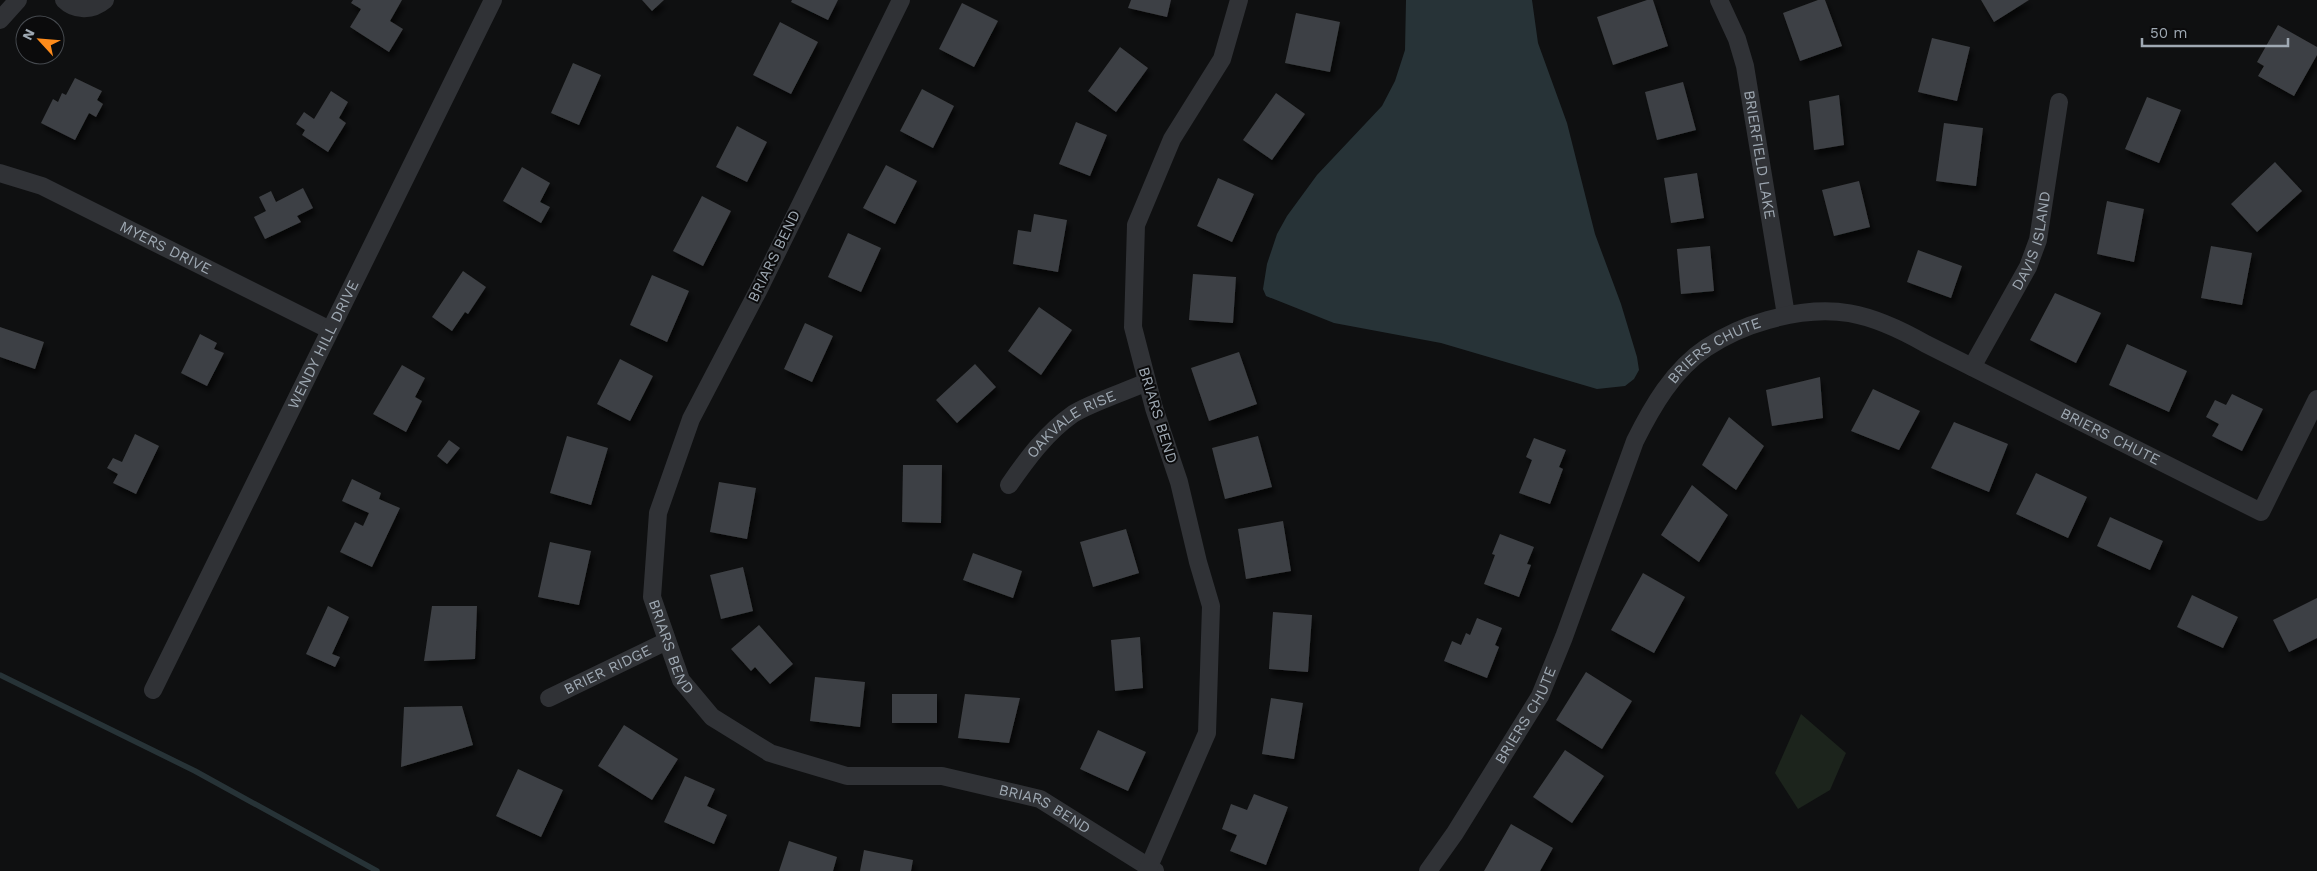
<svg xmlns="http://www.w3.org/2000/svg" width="2317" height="871" viewBox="0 0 2317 871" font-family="'Work Sans',sans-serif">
<defs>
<filter id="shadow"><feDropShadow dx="3" dy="5.5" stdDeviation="2.5" flood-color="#0009"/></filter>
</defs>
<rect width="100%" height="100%" fill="#0f1011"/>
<path fill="#1c241c" d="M1801 714 1846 753 1830 790 1798 809 1775 773Z"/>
<path fill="#273337" d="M1406 0H1532L1538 43 1567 123 1595 234 1621 304 1637 357 1639 370 1634 379 1625 386 1597 389 1441 343 1334 323 1266 296 1263 289 1267 264 1277 234 1287 216 1317 175 1382 106 1395 81 1405 50Z"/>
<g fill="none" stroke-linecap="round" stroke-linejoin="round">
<path stroke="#273337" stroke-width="5.5" d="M0 675 195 771 377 871"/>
</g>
<path fill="#3e4044" filter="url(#shadow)" d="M353 0H402L390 21 403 29 389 52 350 27 361 9 351 3Z
M642 0H664L652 11Z
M792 0H838L828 20 791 2Z
M1131 0H1171L1167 17 1128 8Z
M1647 0H1653L1668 46 1613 65 1597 17Z
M1818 0H1825L1842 46 1800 61 1783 13Z
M1981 0H2029L1994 22Z
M962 3 998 21 974 67 939 49Z
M1296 13 1340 22 1330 72 1285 63Z
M780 22 818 42 791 94 753 75Z
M2278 25 2317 47V55L2294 96 2258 76 2264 66 2257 62Z
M1932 38 1970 47 1957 101 1918 92Z
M1120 47 1148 68 1116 112 1088 91Z
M573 63 601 75 579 125 551 113Z
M75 78 102 91 97 100 103 104 96 117 89 113 75 140 41 123 53 99 58 102 62 93 66 95Z
M1683 82 1696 130 1657 140 1645 92Z
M922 89 954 106 933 148 900 131Z
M331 91 348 102 339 118 346 123 328 152 302 135 305 130 296 124 304 112 314 119Z
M1276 93 1305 114 1272 160 1243 140Z
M1839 95 1844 145 1814 150 1809 101Z
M2147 97 2181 110 2159 163 2125 149Z
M1076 122 1107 135 1090 176 1059 164Z
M1944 123 1983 128 1976 186 1936 181Z
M737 126 767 142 747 182 716 167Z
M2275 162 2302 191 2257 232 2231 204Z
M886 165 917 181 895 224 863 208Z
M522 167 550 183 540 202 550 207 541 223 503 201Z
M1697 173 1704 218 1671 223 1664 178Z
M1218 178 1254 194 1232 242 1197 226Z
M1859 181 1870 227 1834 236 1822 190Z
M303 188 313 208 297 216 301 222 265 239 254 217 266 211 259 197 271 191 276 202Z
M702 196 731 211 703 266 673 251Z
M2107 201 2144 209 2134 262 2097 254Z
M1034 214 1067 220 1058 272 1013 264 1018 230 1031 232Z
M848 233 881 248 861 292 828 277Z
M1710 246 1714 291 1681 294 1677 249Z
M2211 246 2252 253 2242 305 2201 298Z
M1918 250 1962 266 1951 298 1907 282Z
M463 271 486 287 468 314 465 312 452 331 432 317Z
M1193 274 1236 277 1233 323 1189 320Z
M652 275 689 291 667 342 630 325Z
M2055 293 2101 313 2076 363 2030 340Z
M1039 307 1072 330 1041 375 1008 351Z
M805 323 833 336 812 382 784 369Z
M0 327 44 342 35 369 0 357Z
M200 334 217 343 214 349 224 353 207 386 181 373Z
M2127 344 2187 371 2169 412 2109 385Z
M1239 352 1257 404 1209 421 1191 368Z
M620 359 653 376 630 421 597 404Z
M975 364 996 387 957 423 936 400Z
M402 365 425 378 415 397 422 401 406 432 373 414Z
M1820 377 1823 418 1772 426 1766 390Z
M1873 389 1920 411 1899 450 1851 431Z
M2232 394 2263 409 2242 451 2212 436 2219 424 2206 417 2215 400 2226 405Z
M1729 417 1764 446 1736 490 1702 465Z
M1954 422 2008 444 1989 492 1931 468Z
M135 434 159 446 136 494 113 483 118 474 107 468 113 458 122 462Z
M567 436 608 448 591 505 550 493Z
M1258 436 1272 487 1225 499 1212 448Z
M1534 438 1566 450 1559 467 1563 469 1550 504 1519 493 1532 460 1526 457Z
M449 440 460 448 447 464 437 456Z
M903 465H942L941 523 902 522Z
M2036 473 2087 497 2068 538 2016 514Z
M352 479 381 493 379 499 400 508 372 567 340 552 355 522 363 526 369 513 342 501Z
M719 482 756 488 747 539 710 532Z
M1692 485 1728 515 1699 562 1661 535Z
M2110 517 2163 541 2150 570 2097 546Z
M1283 521 1291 571 1246 579 1238 529Z
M1126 529 1139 573 1093 587 1080 542Z
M1500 534 1534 547 1527 564 1531 565 1519 597 1484 584 1495 555 1492 554Z
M550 542 591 551 579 605 538 597Z
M973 553 1022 571 1013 598 963 580Z
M743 567 753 611 721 619 710 575Z
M1643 573 1685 597 1654 653 1611 630Z
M2192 595 2238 617 2223 648 2177 627Z
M2317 598V638L2289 652 2273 620Z
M328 606 349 617 332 654 340 657 335 667 306 654Z
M432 606H477L475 659 424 661Z
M1273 612 1312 615 1308 672 1269 669Z
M1477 618 1502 628 1495 645 1499 647 1487 678 1444 661 1452 641 1461 645 1466 633 1470 635Z
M759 625 793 664 770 684 755 667 751 671 731 649Z
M1140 637 1143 688 1115 691 1111 640Z
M1586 672 1632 701 1602 749 1556 720Z
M815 677 865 682 860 727 810 721Z
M892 694H937V723H892Z
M965 694 1020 698 1009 743 958 738Z
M1271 698 1303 703 1294 759 1262 754Z
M462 706 473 745 401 767 404 707Z
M624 725 678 759 652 800 598 766Z
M1098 730 1146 752 1128 791 1080 769Z
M1565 750 1604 776 1572 823 1533 797Z
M518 769 563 790 541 837 496 816Z
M685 776 715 789 707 806 727 815 714 844 664 822Z
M1254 794 1288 807 1266 865 1230 851 1237 835 1222 829 1231 804 1247 810Z
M1511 824 1553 848 1540 871H1484Z
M789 841 837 857 833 871H779Z
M864 850 913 860 911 871H860Z"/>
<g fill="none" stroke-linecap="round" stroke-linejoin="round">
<g stroke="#303236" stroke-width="18">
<path d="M64 0C76 12 93 10 105 0"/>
<path id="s1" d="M901 0 759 289 691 419 658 513 652 597 681 680 712 717 770 753 847 776H942L1040 799 1155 871"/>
<path id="s2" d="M1719 0 1737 39 1745 66 1786 315"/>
<path d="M0 20 18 0"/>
<path id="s3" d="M0 173 42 186 330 330"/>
<path id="s4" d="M1972 367 2028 267 2038 240 2059 102"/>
<path id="s5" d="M1009 485C1027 459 1046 433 1073 414 1090 403 1127 391 1147 382"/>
<path id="s6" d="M153 690 493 0"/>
<path id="s7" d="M549 698 667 641"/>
<path d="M1147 871 1207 733 1211 606 1198 562 1179 482 1154 408 1133 327 1136 225 1172 139 1222 59 1239 0"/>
<path id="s8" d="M1428 871 1455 833 1540 696 1564 637 1635 441C1652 407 1673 370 1706 348 1724 336 1746 326 1768 320 1831 302 1870 312 1926 344L2261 512 2317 399"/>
</g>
</g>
<g text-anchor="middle" stroke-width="4" stroke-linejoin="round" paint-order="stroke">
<g font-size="15" fill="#9fa9b3" stroke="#0b0b0c">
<text dy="5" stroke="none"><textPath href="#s2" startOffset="161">BRIERFIELD LAKE</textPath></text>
<text dy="5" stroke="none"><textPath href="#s4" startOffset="141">DAVIS ISLAND</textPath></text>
<text dy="5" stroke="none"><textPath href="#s3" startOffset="182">MYERS DRIVE</textPath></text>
<text transform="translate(774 256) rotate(-64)" y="5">BRIARS BEND</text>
<text dy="5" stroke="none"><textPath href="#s6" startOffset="385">WENDY HILL DRIVE</textPath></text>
<text dy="5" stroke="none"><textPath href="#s8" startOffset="604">BRIERS CHUTE</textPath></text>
<text transform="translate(1158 415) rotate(73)" y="5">BRIARS BEND</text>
<text dy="5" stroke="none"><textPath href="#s5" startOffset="89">OAKVALE RISE</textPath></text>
<text dy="5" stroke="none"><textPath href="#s8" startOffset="1038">BRIERS CHUTE</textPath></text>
<text dy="5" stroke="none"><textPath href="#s1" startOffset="706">BRIARS BEND</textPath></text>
<text dy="5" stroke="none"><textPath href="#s7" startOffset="65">BRIER RIDGE</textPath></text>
<text dy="5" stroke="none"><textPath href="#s8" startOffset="184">BRIERS CHUTE</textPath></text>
<text dy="5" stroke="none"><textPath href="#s1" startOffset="1141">BRIARS BEND</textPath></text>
</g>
</g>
<g transform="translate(40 40) rotate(296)"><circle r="24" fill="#0b0b0c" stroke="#464a4f"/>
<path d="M0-4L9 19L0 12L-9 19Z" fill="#fe8b1b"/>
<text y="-8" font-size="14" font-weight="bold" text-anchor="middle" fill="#9fa9b3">N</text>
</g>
<path d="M2142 38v8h146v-8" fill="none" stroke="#9fa9b3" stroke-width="2.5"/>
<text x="2150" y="38" font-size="15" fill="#9fa9b3" stroke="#0b0b0c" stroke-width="4" paint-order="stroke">50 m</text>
</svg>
